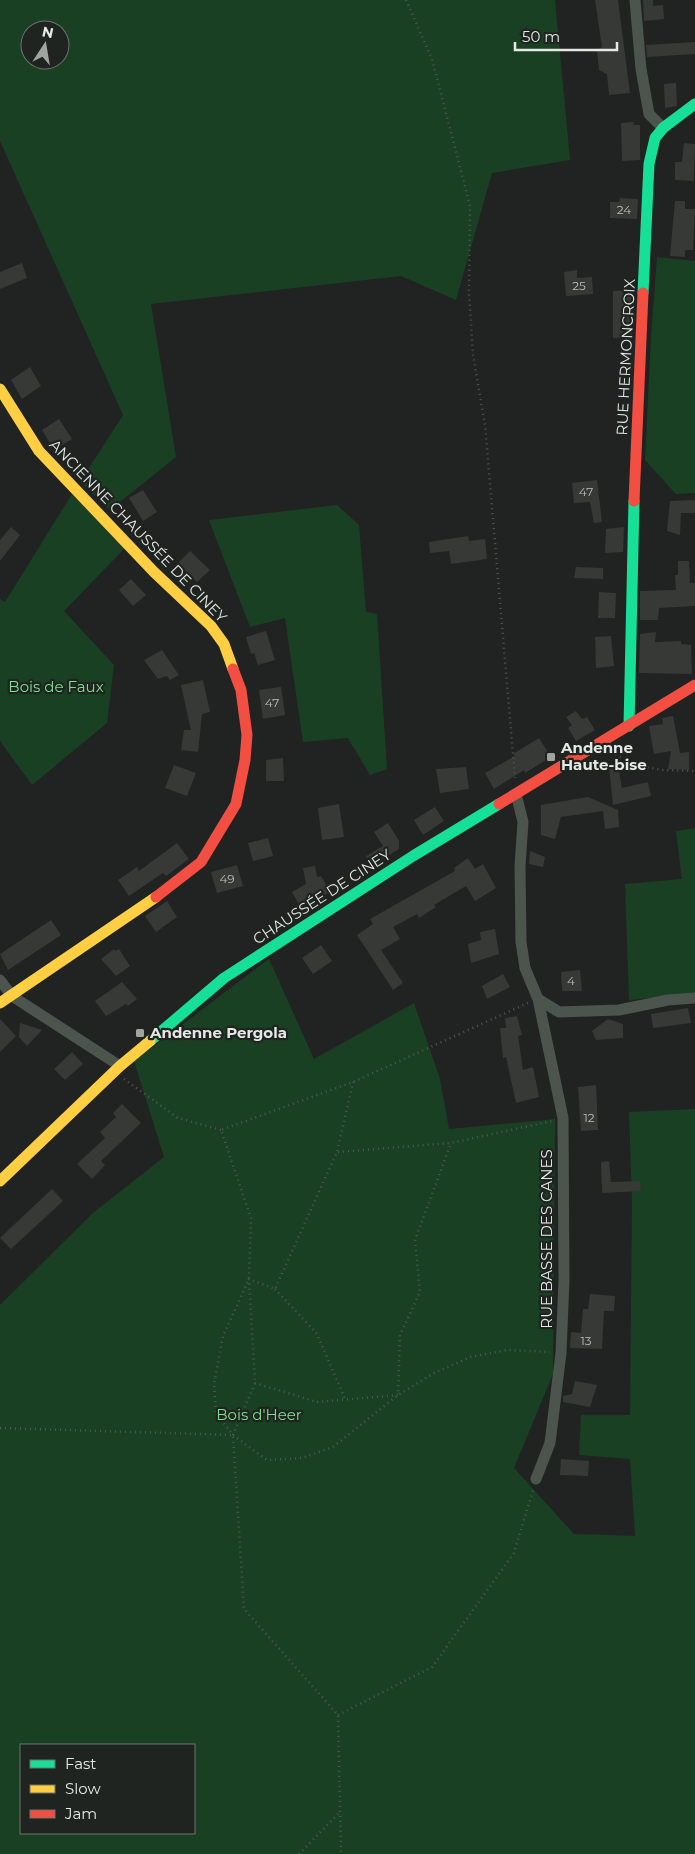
<svg xmlns="http://www.w3.org/2000/svg" width="695" height="1854" viewBox="0 0 695 1854" font-family="Montserrat,sans-serif">
<rect width="100%" height="100%" fill="#202321"/>
<path fill="#1a4023" fill-rule="evenodd" d="M0 0H555L570 160 492 173 456 300 401 276 151 304 176 457 110 510 80 482 123 415 0 141ZM30 30H60V60H30Z
M657 257 695 261V493L676 494 645 460 651 336Z
M72 494 125 548 64 611 114 665 107 723 32 785 0 741V599L5 602Z
M337 505 359 525 366 612 377 614 387 769 370 775 348 738 303 742 285 618 250 627 209 520Z
M695 828V994L629 1000 625 884 682 879 676 831Z
M269 959 314 1059 414 1003 440 1079 449 1129 555 1119 553 1374 514 1468 574 1534 635 1536 630 1459 579 1455 581 1415H630L632 1201 629 1112 695 1109V1854H0V1305L93 1213 164 1157 134 1061ZM21 1745H194V1833H21Z"/>
<path fill="#373937" d="M595 0H618L630 93 609 95 607 74 599 70 597 50 602 47Z
M643 0H653V6L663 5 664 19 644 21Z
M695 42V54L647 57 646 45Z
M676 83 677 106 665 108 664 84Z
M633 122 634 125H640V160L622 161 621 123Z
M684 143 695 144 694 181 675 180V162H682Z
M620 198 638 199 637 219 610 218V202H619Z
M675 201H685V209H695L693 250H685V257L670 256Z
M22 263 27 278 0 289V272Z
M577 270V278L592 277 593 294 566 296 564 272Z
M631 290 632 337 613 338V291Z
M30 367 41 386 22 399 11 380Z
M59 419 72 439 54 450 42 430Z
M597 480 602 522 594 523 590 502 574 503 572 483Z
M143 490 157 512 143 521 129 498Z
M695 500V513H681L680 535 667 531 670 501Z
M11 527 20 535 0 561V540Z
M624 527 623 552 605 553 606 529Z
M468 536 469 541 485 539 487 559 451 564 449 551 430 553 429 542Z
M190 551 210 570 197 582 178 563Z
M678 561H689L690 583H695V606L659 608 658 620H640V591L676 590 675 575H678Z
M576 567 603 568V579L574 578Z
M131 579 146 595 133 606 119 590Z
M599 592 616 593 615 618H598Z
M266 631 275 660 258 665 254 653 251 654 246 637Z
M656 632 655 642 681 641V644L691 645 692 674 639 673 640 634Z
M611 636 614 666 596 668 595 637Z
M162 650 179 675 170 680 167 676 158 679 144 660Z
M203 680 210 712 202 714 198 752 181 750 184 730H191L181 685Z
M281 687 285 715 263 719 259 690Z
M576 711 582 719 587 717 595 730 576 741 568 728 572 725 566 717Z
M673 716 680 753 689 752V770L668 769 671 751 654 754 649 726 663 724 662 718Z
M539 738 551 757 525 773 524 770 494 789 485 773 515 756 513 754Z
M283 758 284 781H266V760Z
M174 765 196 773 187 796 165 788Z
M618 766 622 788 648 782 651 796 613 805 609 767Z
M466 767 469 789 440 793 436 769Z
M588 797 618 810 619 827 605 829 603 811 561 817 555 839 541 835V805Z
M339 804 344 837 322 840 318 808Z
M435 807 444 821 423 835 414 820Z
M388 823 399 841V849L370 867 366 856 383 846 374 832Z
M268 838 273 856 253 861 248 843Z
M177 843 189 859 166 876 163 873 129 896 118 880 137 867 139 871Z
M530 851 545 857 543 867 529 864Z
M468 858 475 869 483 864 496 888 475 901 466 886 434 905 436 907 419 918 417 914 393 927 400 939 381 950 403 983 393 990 357 935 373 924 370 919 455 871 454 868Z
M237 865 243 886 217 893 211 872Z
M315 866 317 877 321 876 330 892 302 910 292 892 306 884 303 868Z
M167 901 177 917 156 932 145 916Z
M51 920 61 935 8 970 0 954Z
M495 929 499 954 471 963 468 944 481 940 480 932Z
M321 945 332 961 313 974 302 958Z
M114 949 115 951 119 949 130 966 116 976 101 959Z
M580 970 582 991H562L561 972Z
M503 974 510 987 487 999 482 986Z
M122 982 137 999 128 1006 126 1004 106 1016 95 1001Z
M688 1008 691 1023 653 1028 651 1014Z
M517 1016 522 1035 518 1036 523 1070 533 1067 539 1097 516 1103 506 1057 503 1058 500 1028H506L505 1018Z
M0 1019 16 1036 0 1052Z
M608 1019 623 1024V1038L596 1040 592 1031Z
M20 1023 42 1030 27 1046 19 1037Z
M72 1052 83 1064 65 1080 54 1069Z
M596 1085 598 1130 581 1131 578 1087Z
M122 1104 141 1123 101 1161 105 1165 92 1179 77 1164 105 1138 100 1132 116 1117 113 1113Z
M609 1161 611 1182 640 1181 641 1191 602 1193 601 1162Z
M52 1189 63 1201 11 1249 0 1238Z
M590 1294 615 1296 614 1311H604L602 1349 570 1348 571 1332 581 1333 583 1309H588Z
M575 1381 597 1385 590 1407 563 1402V1396L572 1394Z
M561 1459 589 1461 588 1476 560 1475Z"/>
<g fill="none" stroke-linecap="round" stroke-linejoin="round">
<path stroke="#505751" stroke-width="2.5" stroke-dasharray="1 4" stroke-linecap="butt" d="M406 0 432 59 470 206 469 292 473 355 485 425 515 778
M611 752 635 765 662 770 695 771
M528 1003 353 1082 221 1130 251 1218 249 1279 223 1336 214 1384 216 1413 233 1435 267 1460 302 1458 333 1447 398 1395 434 1373 471 1357 507 1350 550 1352
M124 1079 178 1118 221 1130
M338 1152 451 1143 552 1121
M275 1289 317 1334 346 1401
M255 1383 317 1402 398 1395 400 1335 420 1292 415 1240 451 1143
M0 1428 233 1435 244 1609 338 1715 341 1854
M233 1435 255 1383 249 1279 275 1289 337 1152 353 1082
M338 1715 432 1667 514 1553 533 1490
M299 1854 340 1812"/>
<path stroke="#4b554d" stroke-width="11" d="M635 0 641 69 649 114 663 128
M516 794 523 822 520 866 521 942 525 968 538 999 559 1012 619 1010 668 1000 695 998
M0 980 12 996 120 1066
M536 1479 550 1443 561 1353 564 1280 563 1118 538 999"/>
<path stroke="#16e098" stroke-width="11" d="M643 293 649 164 655 138 663 128 695 104
M629 726 634 501
M150 1041 224 978 413 856 499 804"/>
<path stroke="#ffcf43" stroke-width="11" d="M0 389 39 451 154 572 211 626 224 644 233 669
M0 1003 156 897
M0 1181 120 1066 150 1041"/>
<path stroke="#f24e42" stroke-width="11" d="M634 501 643 293
M499 804 695 685
M156 897 201 862 236 804 245 760 247 735 241 690 233 669"/>
</g>
<g fill="#a0a4a1" stroke="#1f2420" stroke-width="2">
<rect x="546" y="752" width="10" height="10" rx="2.5"/>
<rect x="135" y="1028" width="10" height="10" rx="2.5"/>
</g>
<g text-anchor="middle" stroke-width="4.5" stroke-linejoin="round" paint-order="stroke">
<g font-size="12" fill="#babdba">
<text x="624" y="214">24</text>
<text x="579" y="290">25</text>
<text x="586" y="496">47</text>
<text x="272" y="707">47</text>
<text x="227" y="883">49</text>
<text x="571" y="985">4</text>
<text x="589" y="1122">12</text>
<text x="586" y="1345">13</text>
</g>
<g font-size="15" fill="#e5e9e6" stroke="#1f2420">
<text transform="translate(626 357) rotate(-87)" y="5">RUE HERMONCROIX</text>
<text transform="translate(138 531) rotate(46)" y="5">ANCIENNE CHAUSSÉE DE CINEY</text>
<text transform="translate(322 897) rotate(-33)" y="5">CHAUSSÉE DE CINEY</text>
<text transform="translate(547 1239) rotate(-90)" y="5">RUE BASSE DES CANES</text>
</g>
<g font-size="15" fill="#7ce08f" stroke="#1f2420">
<text x="56" y="692">Bois de Faux</text>
<text x="259" y="1420">Bois d'Heer</text>
</g>
<g font-size="15" font-weight="bold" fill="#e5e9e6" stroke="#1f2420" text-anchor="start">
<text x="561" y="753">Andenne<tspan x="561" dy="17">Haute-bise</tspan></text>
<text x="150" y="1038">Andenne Pergola</text>
</g>
</g>
<rect x="20" y="1744" width="175" height="90" fill="#1f2420" stroke="#6e736f"/>
<rect x="30" y="1760" width="25" height="8" fill="#16e098" stroke="#6e736f"/>
<text x="65" y="1769" font-size="15" fill="#e5e9e6">Fast</text>
<rect x="30" y="1785" width="25" height="8" fill="#ffcf43" stroke="#6e736f"/>
<text x="65" y="1794" font-size="15" fill="#e5e9e6">Slow</text>
<rect x="30" y="1810" width="25" height="8" fill="#f24e42" stroke="#6e736f"/>
<text x="65" y="1819" font-size="15" fill="#e5e9e6">Jam</text>
<g transform="translate(45 45) rotate(12)"><circle r="24" fill="#1f2420" stroke="#6e736f"/>
<path d="M0-4L9 19L0 12L-9 19Z" fill="#a0a4a1"/>
<text y="-8" font-size="14" font-weight="bold" text-anchor="middle" fill="#e5e9e6">N</text>
</g>
<path d="M515 42v8h102v-8" fill="none" stroke="#e5e9e6" stroke-width="2.5"/>
<text x="522" y="42" font-size="15" fill="#e5e9e6" stroke="#1f2420" stroke-width="4" paint-order="stroke">50 m</text>
</svg>
